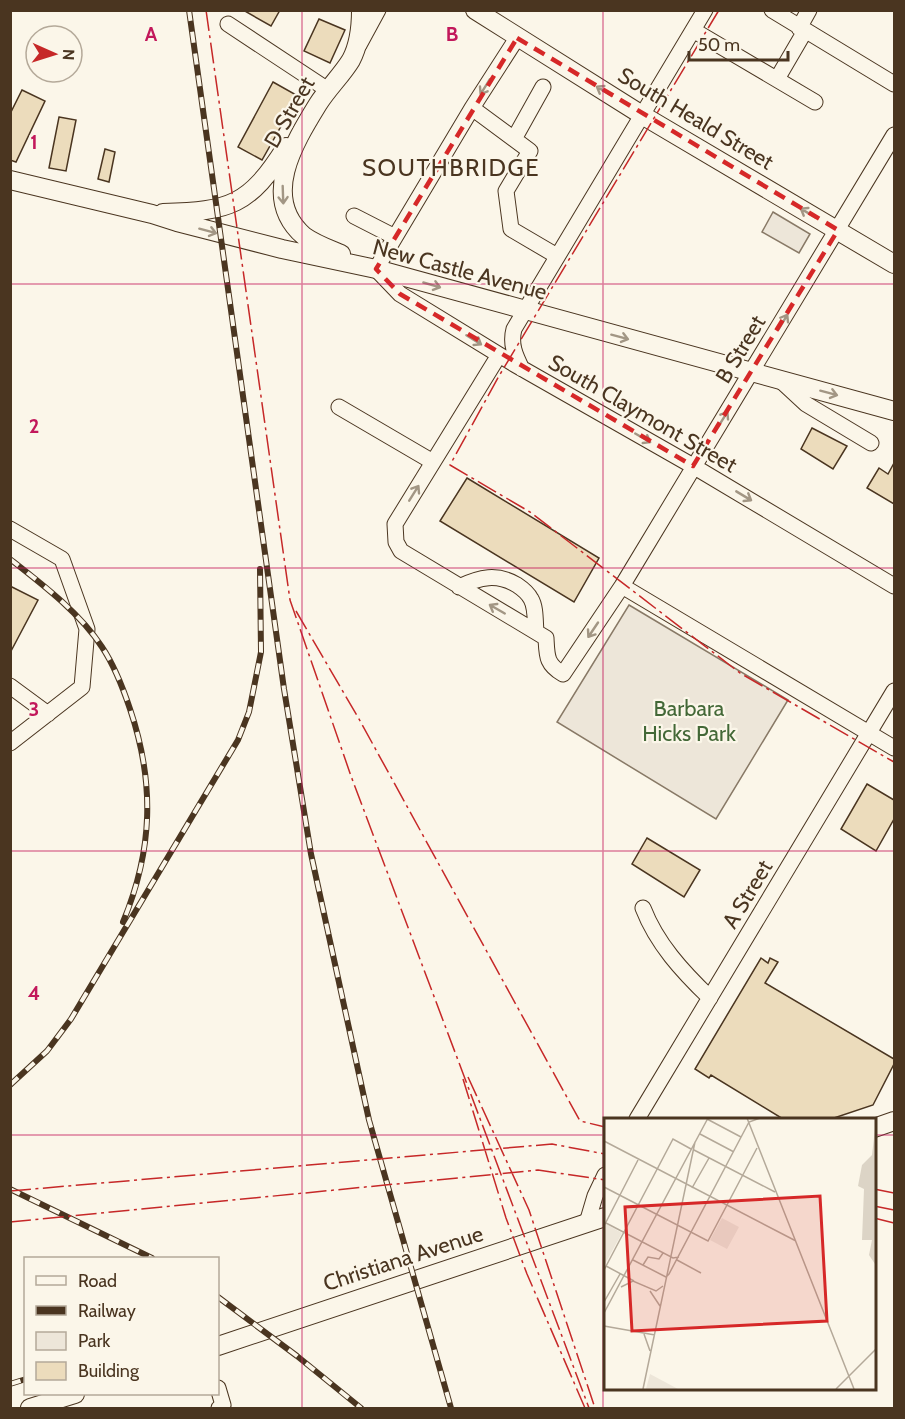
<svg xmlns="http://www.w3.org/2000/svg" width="905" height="1419" viewBox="0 0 905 1419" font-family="Cabin,sans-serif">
<rect width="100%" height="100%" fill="#fbf6e9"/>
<path fill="#ede6d9" stroke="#887966" stroke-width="1.5" d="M773 212 810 234 799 253 762 232Z
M629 605 788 700 716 819 557 722Z"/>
<path fill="#ecdcbc" stroke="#4a3520" stroke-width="1.5" d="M243 10H280L271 26Z
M319 19 345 30 330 63 304 51Z
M273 82 298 96 262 160 238 147Z
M22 90 45 101 16 162 10 160V114Z
M59 117 76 120 66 171 49 168Z
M105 149 115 152 109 182 98 179Z
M812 428 847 446 833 469 801 449Z
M894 463V504L867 488 879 468 888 474Z
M467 478 599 558 574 602 440 521Z
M10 586 38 600 10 653Z
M867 784 894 800V819L876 851 841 829Z
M647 838 700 870 684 897 632 864Z
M761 958 768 963 770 958 778 962 765 983 894 1059V1064L873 1105 831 1119H783L711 1075 709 1078 695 1069Z"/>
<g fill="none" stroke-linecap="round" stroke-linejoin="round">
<g stroke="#4a3520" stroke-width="17">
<path id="minor" d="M772 10 894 84
M228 24 328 90
M799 28 809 10
M693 30 815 102
M517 38 472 108 376 269 400 294 514 364 693 466 894 586
M359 45 378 10
M777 79 805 31
M472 108 530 151 506 191 511 229 557 256
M514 139 543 87
M354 216 395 237
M499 355 395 524 396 542 401 551 546 638C547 656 546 664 563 674L622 586 894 135
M522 369C515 355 510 344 514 329L705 10
M779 379 806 404 871 443
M339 407 433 462
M10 529 62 559 87 629 82 687 10 743
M622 586 894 748
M459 587C480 577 497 573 517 585 523 589 528 593 531 599 536 607 535 622 536 632
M10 686 48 714
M643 908C657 944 682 971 710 998
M637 1119 894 691
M587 1223 595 1196 605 1175
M218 1388 223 1405 219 1408"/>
</g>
<g stroke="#4a3520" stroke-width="20">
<path id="major" d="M475 10 642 115 894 264
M10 180 152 214 177 222 282 249 376 269 894 411
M163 213C230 211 249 206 286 147
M341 254C329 249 315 244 304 236 260 198 294 143 318 104 328 88 342 75 351 60 359 45 361 27 361 10
M874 1128 894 1121
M218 1346 605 1217
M30 1408 75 1394"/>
</g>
<use href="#minor" stroke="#fbf6e9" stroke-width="15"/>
<use href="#major" stroke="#fbf6e9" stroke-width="18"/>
<g stroke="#4a3520" stroke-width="6">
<path id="rail" d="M189 10 284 689 311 854 369 1120 451 1408
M10 559C42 584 80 613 102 647 114 665 123 688 130 709 155 783 153 850 123 922
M10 1085 47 1051 71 1019 238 740 249 712 261 652 260 569
M10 1189 152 1258
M218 1297 297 1356 361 1408
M10 1384 26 1379"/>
</g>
<use href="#rail" stroke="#fbf6e9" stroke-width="4" stroke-dasharray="11" stroke-linecap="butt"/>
<path stroke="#c62828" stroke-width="1.5" stroke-dasharray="21 4.5 3 4.5" stroke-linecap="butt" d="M206 10 290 600 351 776 589 1408
M719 10 499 376 450 465 530 512 740 673 894 762
M296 611 359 719 580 1121 605 1127
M468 1077 529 1210 595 1408
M463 1079 506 1218 527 1274 585 1408
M874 1189 894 1193
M10 1191 552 1144 605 1154
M874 1206 894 1210
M874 1218 894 1223
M10 1222 538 1170 605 1180"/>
</g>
<defs><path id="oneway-shaft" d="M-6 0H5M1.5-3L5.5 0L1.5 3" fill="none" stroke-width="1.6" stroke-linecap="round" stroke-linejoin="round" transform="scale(1.5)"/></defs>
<g stroke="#a29684">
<use href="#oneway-shaft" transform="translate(485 87) rotate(122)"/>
<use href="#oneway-shaft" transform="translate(604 91) rotate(-149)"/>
<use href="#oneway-shaft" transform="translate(283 195) rotate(88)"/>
<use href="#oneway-shaft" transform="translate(808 213) rotate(-149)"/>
<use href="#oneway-shaft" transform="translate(208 231) rotate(15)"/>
<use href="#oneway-shaft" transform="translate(432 285) rotate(16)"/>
<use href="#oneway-shaft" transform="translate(783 322) rotate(-59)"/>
<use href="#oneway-shaft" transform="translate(620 337) rotate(15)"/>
<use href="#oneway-shaft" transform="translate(474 340) rotate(32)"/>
<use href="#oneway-shaft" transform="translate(829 393) rotate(15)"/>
<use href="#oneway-shaft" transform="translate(723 419) rotate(-58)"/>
<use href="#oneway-shaft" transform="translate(643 438) rotate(30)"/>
<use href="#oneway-shaft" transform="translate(414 493) rotate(-58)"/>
<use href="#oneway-shaft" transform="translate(744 496) rotate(31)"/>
<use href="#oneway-shaft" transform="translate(497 609) rotate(-150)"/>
<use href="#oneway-shaft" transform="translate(593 630) rotate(124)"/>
</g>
<path fill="none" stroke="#d62828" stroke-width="4.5" stroke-dasharray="12 8" stroke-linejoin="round" d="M517 38 838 230 693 466 400 294 376 269Z"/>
<path fill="none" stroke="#c2185b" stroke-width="1.5" stroke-opacity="0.55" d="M302 10V1408M603 10V1408M10 284H894M10 568H894M10 851H894M10 1135H605M874 1135H894"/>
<g text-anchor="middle" stroke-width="4.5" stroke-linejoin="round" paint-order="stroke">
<g font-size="22" fill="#4a3520" stroke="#fbf6e9">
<text transform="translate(289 112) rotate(-60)" y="8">D Street</text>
<text transform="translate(696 118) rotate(31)" y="8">South Heald Street</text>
<text transform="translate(460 269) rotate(15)" y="8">New Castle Avenue</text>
<text transform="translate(740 349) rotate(-59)" y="8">B Street</text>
<text transform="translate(643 413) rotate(30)" y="8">South Claymont Street</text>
<text transform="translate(747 894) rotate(-59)" y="8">A Street</text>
<text transform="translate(403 1258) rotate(-18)" y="8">Christiana Avenue</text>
</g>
<g font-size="22" fill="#436837" stroke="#fbf6e9">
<text x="689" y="716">Barbara<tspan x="689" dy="25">Hicks Park</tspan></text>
</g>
<g font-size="24" letter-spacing="1.5" fill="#4a3520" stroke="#fbf6e9">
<text x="451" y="176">SOUTHBRIDGE</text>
</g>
</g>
<g transform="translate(604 1118)">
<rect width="272" height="272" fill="#fbf6e9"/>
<path d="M118 100 135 109 123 131 106 122ZM2 106 18 115 1 146 0 110ZM46 256 74 271H42Z" fill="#ede6d9"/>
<path d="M271 11 272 146H271L265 137 268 122H258L260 71 254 68 258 47 268 37Z" fill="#dcd4c6"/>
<path fill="none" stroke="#b4a999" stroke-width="1.5" d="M143 0 250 271M103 1 137 19M96 16 130 34M0 23 192 123M90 32 171 74M0 69 104 123 153 30M88 70 105 40M2 105 69 140 75 139M0 108 34 42M29 142 62 159 65 156 145 4 156 0M73 142 97 155M39 147 44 139 55 141 59 135M2 148 30 163M0 152 69 21 87 31M17 169 29 163 52 173 59 168M46 173 56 188M0 184 16 156M0 195 104 0M0 208 51 217M40 216 46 233M39 271 91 24M232 271 272 231"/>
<path fill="#d62828" fill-opacity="0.15" stroke="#d62828" stroke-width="3" d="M216 78 223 203 28 213 21 89Z"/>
<rect width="272" height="272" fill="none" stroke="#4a3520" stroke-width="3"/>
</g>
<g font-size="20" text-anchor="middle" font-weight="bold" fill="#c2185b" stroke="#fbf6e9" stroke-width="4.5" stroke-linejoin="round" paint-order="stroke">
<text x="151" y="41">A</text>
<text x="452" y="41">B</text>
<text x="34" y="149">1</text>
<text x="34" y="433">2</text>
<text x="34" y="716">3</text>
<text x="34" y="1000">4</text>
</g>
<rect width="905" height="1419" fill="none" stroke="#4a3520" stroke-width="24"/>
<rect x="24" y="1257" width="195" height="138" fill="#fbf6e9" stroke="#b4a999" stroke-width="1.5"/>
<rect x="36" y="1276" width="30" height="9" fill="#fbf6e9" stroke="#b4a999" stroke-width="1.5"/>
<text x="78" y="1287" font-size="18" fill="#4a3520">Road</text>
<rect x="36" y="1306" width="30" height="9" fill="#4a3520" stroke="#b4a999" stroke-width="1.5"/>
<text x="78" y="1317" font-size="18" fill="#4a3520">Railway</text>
<rect x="36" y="1332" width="30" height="18" fill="#ede6d9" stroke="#b4a999" stroke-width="1.5"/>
<text x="78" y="1347" font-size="18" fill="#4a3520">Park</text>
<rect x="36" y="1362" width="30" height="18" fill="#ecdcbc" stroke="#b4a999" stroke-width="1.5"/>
<text x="78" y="1377" font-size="18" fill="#4a3520">Building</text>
<g transform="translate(54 54) rotate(93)"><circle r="28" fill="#fbf6e9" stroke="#b4a999" stroke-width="1.5"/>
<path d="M0-4.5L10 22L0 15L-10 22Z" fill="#c62828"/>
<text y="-9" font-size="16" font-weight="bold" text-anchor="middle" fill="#4a3520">N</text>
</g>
<path d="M689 51v9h99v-9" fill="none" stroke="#4a3520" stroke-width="3"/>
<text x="698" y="51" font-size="18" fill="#4a3520" stroke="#fbf6e9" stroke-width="4.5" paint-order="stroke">50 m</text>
</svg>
